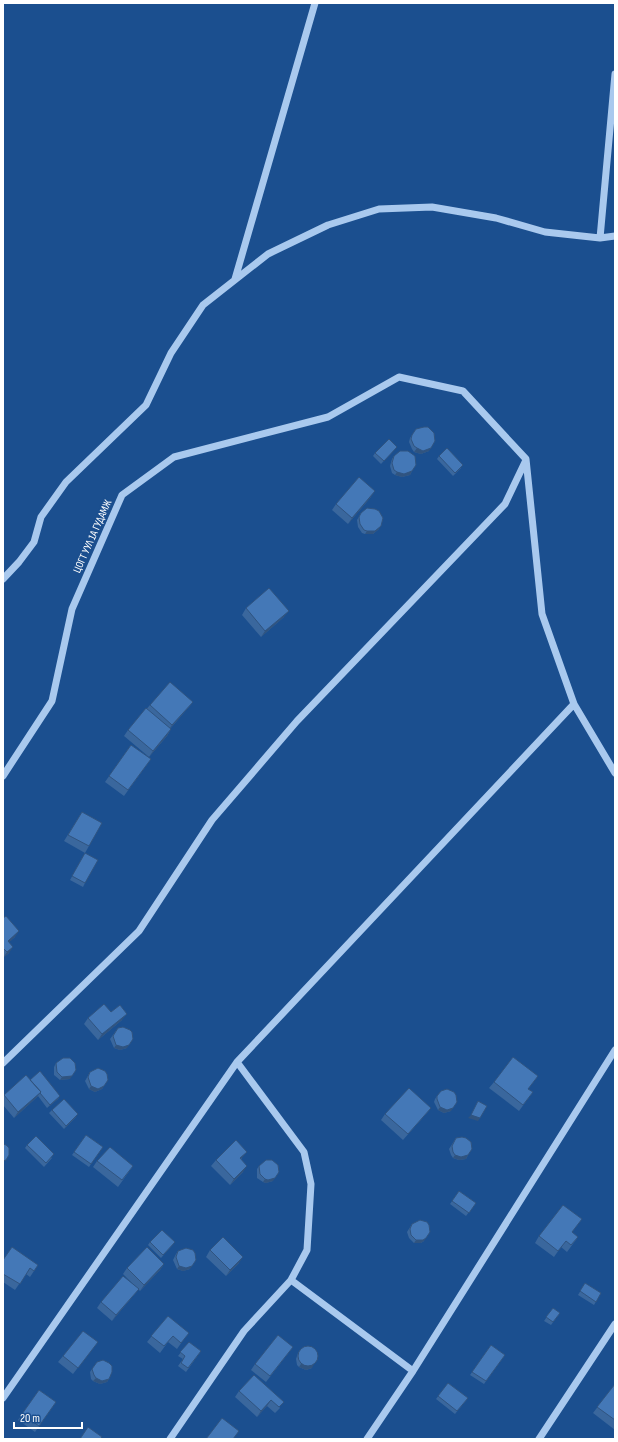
<svg xmlns="http://www.w3.org/2000/svg" width="618" height="1442" viewBox="0 0 618 1442" font-family="'Sofia Sans Condensed',sans-serif">
<rect width="100%" height="100%" fill="#1b4f8f"/>
<g fill="none" stroke-linecap="round" stroke-linejoin="round">
<path stroke="#a9c9ee" stroke-width="7" d="M600 238 615 74
M235 279 315 3
M3 579 19 562 34 542 41 517 66 482 146 405 171 353 203 305 268 254 328 225 379 209 432 207 496 218 545 232 600 238 615 236
M3 776 52 701 72 609 122 495 174 457 328 417 399 377 463 391 526 459 542 614 574 704 615 773
M237 1062 304 1152 311 1184 307 1250 291 1280
M3 1063 139 931 212 820 297 721 505 504 526 460
M3 1398 237 1062 574 704
M170 1439 244 1331 291 1280 413 1371
M367 1439 413 1371 615 1050
M539 1439 615 1324"/>
</g>
<path fill="#3a679d" d="M416 429 429 451 421 454 414 452 412 449 409 442 410 438Z
M397 447 381 464 373 456 375 453Z
M394 456 412 471 410 475 402 477 395 475 392 473 390 466 392 459Z
M439 456 461 468 453 476 437 459Z
M371 497 348 524 332 510 336 504Z
M361 513 379 529 373 534H365L362 533 358 527 357 520Z
M246 608 284 617 261 637 242 615Z
M193 702 188 708 170 729H171L167 736 149 757 124 736 128 730 150 705Z
M131 745 151 759 124 796 105 782Z
M82 812 89 846 85 853 64 841Z
M85 853V883L83 887 70 880Z
M3 918 15 937 9 942V953L3 958Z
M88 1018 122 1020 98 1040 84 1024Z
M118 1028 127 1048 120 1050 114 1048 110 1039Z
M56 1063 70 1079 60 1080 54 1075V1067Z
M90 1072 104 1086 102 1089 95 1092 89 1089 85 1081Z
M538 1076 528 1089 533 1092 519 1111 489 1088 494 1082Z
M30 1080 60 1096 58 1099 47 1108 38 1096 36 1098 14 1118 3 1105V1095Z
M437 1096 451 1111 444 1113 438 1110 434 1102 435 1099Z
M431 1108 426 1114 403 1140 381 1120 385 1114Z
M52 1110 76 1117 64 1129 49 1113Z
M86 1135 103 1147 89 1167 72 1155Z
M456 1138 468 1155 466 1159 459 1160 453 1158 451 1155 449 1149Z
M27 1145 52 1158 44 1167 25 1148Z
M242 1158 241 1160 243 1172 230 1185 211 1166 216 1160Z
M97 1161 133 1166 118 1187 93 1167Z
M259 1166 273 1181 266 1183 263 1182 257 1178V1169Z
M459 1191 476 1203 466 1216 450 1204Z
M412 1224 424 1241 421 1243H414L409 1238 407 1232Z
M572 1233 578 1237 567 1252 561 1247 554 1257 535 1243 539 1236Z
M150 1242H175L161 1258 148 1245Z
M210 1250 239 1263 226 1276 206 1257Z
M178 1251 190 1269 183 1271 177 1269 173 1260 176 1254Z
M3 1260 38 1265 30 1277 26 1274 15 1290 3 1282Z
M164 1264 160 1270 140 1291 138 1289 134 1295 112 1321 97 1308 101 1302 136 1287 123 1274 127 1268Z
M585 1283 601 1293 594 1305 578 1295Z
M553 1308 560 1313 551 1325 544 1321Z
M168 1316 184 1339 177 1349 168 1342 160 1353 147 1342Z
M189 1342 201 1351 186 1372 178 1366 183 1359 178 1356Z
M491 1345 505 1355 484 1384 470 1375Z
M293 1347 266 1382 251 1370 255 1364Z
M93 1348 73 1374 58 1362 63 1356Z
M300 1350 312 1368 306 1370 299 1367 297 1365 296 1359 298 1353Z
M97 1362 109 1379 107 1382 100 1384 93 1381 91 1379 90 1372Z
M254 1375 280 1408 275 1413 267 1406 257 1417 235 1397 239 1391Z
M448 1383 468 1398 455 1414 436 1399Z
M615 1384V1430L593 1413Z
M39 1390 56 1402 35 1432 18 1420Z"/>
<path fill="#305480" d="M417 448H431L429 451 421 454 414 452Z
M412 471 410 475 402 477 395 475 397 472Z
M375 491 371 497 348 524 352 518Z
M381 526 379 529 373 534H365L367 531Z
M289 611 284 617 261 637 265 631Z
M193 702 188 708 168 731 172 725Z
M171 729 167 736 149 757 153 751Z
M19 931 15 937 4 947 8 941Z
M13 947 9 953 3 958 7 952Z
M127 1014 122 1020 98 1040 102 1034Z
M116 1045H129L127 1048 120 1050 114 1048Z
M72 1076 70 1079 60 1080 62 1077Z
M91 1086H104L102 1089 95 1092 89 1089Z
M41 1092 36 1098 14 1118 18 1112Z
M60 1096 58 1099 47 1108 50 1105Z
M440 1107 453 1108 451 1111 444 1113 438 1110Z
M78 1114 76 1117 64 1129 66 1126Z
M471 1115 480 1118 478 1121 468 1118Z
M247 1152 242 1158 235 1165 240 1158Z
M455 1155H468L466 1159 459 1160 453 1158Z
M247 1166 243 1172 230 1185 234 1179Z
M275 1178 273 1181 266 1183 263 1182 265 1179Z
M426 1238 424 1241 421 1243H414L416 1240Z
M243 1257 239 1263 226 1276 230 1270Z
M164 1264 160 1270 140 1291 144 1285Z
M179 1266H192L190 1269 183 1271 177 1269Z
M139 1289 134 1295 112 1321 116 1315Z
M301 1364H314L312 1368 306 1370 299 1367Z
M96 1378 109 1379 107 1382 100 1384 93 1381Z
M271 1400 267 1406 257 1417 261 1411Z"/>
<path fill="#4478b7" stroke="#305480" d="M424 427H428L434 433 435 441 431 448 423 451 417 448 414 446 411 439 412 435 416 429Z
M389 439 397 447 384 461 375 453Z
M447 448 463 465 455 473 439 456Z
M400 451H408L415 456 416 465 412 471 404 474 397 472 394 470 392 463 394 456Z
M359 477 375 491 352 518 336 504Z
M367 508 375 509 379 511 383 518 381 526 375 531H367L364 530 360 524 359 517 361 513Z
M269 588 289 611 265 631 246 608Z
M170 682 193 702 172 725 150 705Z
M146 708 171 729 153 751 128 730Z
M131 745 151 759 128 790 109 776Z
M82 812 102 823 89 846 68 835Z
M85 853 98 860 85 883 72 876Z
M6 916 19 931 8 941 13 947 7 952 3 948V918Z
M104 1004 111 1012 120 1005 127 1014 102 1034 88 1018Z
M123 1027 130 1030 132 1032 133 1039 129 1045 123 1047 116 1045 113 1036 118 1028Z
M513 1057 538 1076 528 1089 533 1092 523 1105 494 1082Z
M63 1058H70L75 1063 76 1070 72 1076 62 1077 57 1072 56 1063Z
M98 1068 105 1071 107 1074 108 1080 104 1086 98 1089 91 1086 88 1077 90 1072Z
M40 1071 60 1096 50 1105 40 1093 41 1092 30 1080Z
M26 1075 41 1092 18 1112 4 1095Z
M409 1088 431 1108 408 1134 385 1114Z
M447 1089 454 1092 456 1095 457 1102 453 1108 447 1110 440 1107 437 1099V1096L441 1091Z
M64 1099 78 1114 66 1126 52 1110Z
M478 1101 487 1106 480 1118 471 1115Z
M86 1135 103 1147 91 1164 74 1152Z
M36 1136 54 1154 46 1163 27 1145Z
M462 1137 466 1138 471 1142 472 1149 468 1155 461 1157 455 1155 453 1152 452 1146 456 1138Z
M236 1140 247 1152 240 1158 247 1166 234 1179 216 1160Z
M3 1144 6 1145 9 1148V1155L6 1160 3 1161Z
M110 1147 133 1166 122 1180 97 1161Z
M266 1160H272L278 1165 279 1172 275 1178 268 1180 265 1179 260 1174 259 1166Z
M459 1191 476 1203 469 1213 452 1201Z
M563 1205 582 1219 572 1232 578 1237 571 1245 566 1241 558 1251 539 1236Z
M420 1220 427 1222 429 1225 430 1232 426 1238 423 1240H416L411 1235 410 1229 412 1224Z
M162 1230 175 1242 163 1255 150 1242Z
M223 1237 243 1257 230 1270 210 1250Z
M12 1247 38 1265 34 1271 30 1268 20 1284 3 1274V1260Z
M147 1247 164 1264 144 1285 127 1268Z
M186 1248 193 1250 195 1253 196 1260 192 1266 186 1268 179 1266 176 1257 178 1251Z
M123 1276 139 1289 116 1315 101 1302Z
M585 1283 601 1293 596 1302 580 1291Z
M553 1308 560 1313 553 1322 546 1317Z
M168 1316 189 1333 181 1343 173 1336 164 1346 151 1336Z
M83 1331 98 1342 78 1368 63 1356Z
M278 1335 293 1347 270 1376 255 1364Z
M189 1342 201 1351 188 1368 181 1363 185 1356 180 1352Z
M491 1345 505 1355 486 1381 472 1372Z
M298 1356a10 10 0 1 1 20 0a10 10 0 1 1-20 0Z
M103 1360 109 1363 112 1366V1372L109 1379 102 1381 96 1378 94 1375 92 1369 97 1362Z
M254 1375 284 1402 279 1407 271 1400 261 1411 239 1391Z
M448 1383 468 1398 457 1411 438 1396Z
M615 1384V1420L597 1407Z
M39 1390 56 1402 39 1426 22 1414Z
M222 1418 239 1431 233 1439H206Z
M88 1427 102 1437 100 1439H80Z"/>
<g text-anchor="middle" stroke-width="3.5" stroke-linejoin="round" paint-order="stroke">
<g font-size="11" fill="#fff" stroke="#1b4f8f">
<text transform="translate(92 536) rotate(-66)" y="4">ЦОГТ УУЛ 1А ГУДАМЖ</text>
</g>
</g>
<rect width="618" height="1442" fill="none" stroke="#ffffff" stroke-width="8"/>
<path d="M14 1422v6h68v-6" fill="none" stroke="#ffffff" stroke-width="2"/>
<text x="20" y="1422" font-size="12" fill="#ffffff" stroke="#1b4f8f" stroke-width="3" paint-order="stroke">20 m</text>
</svg>
